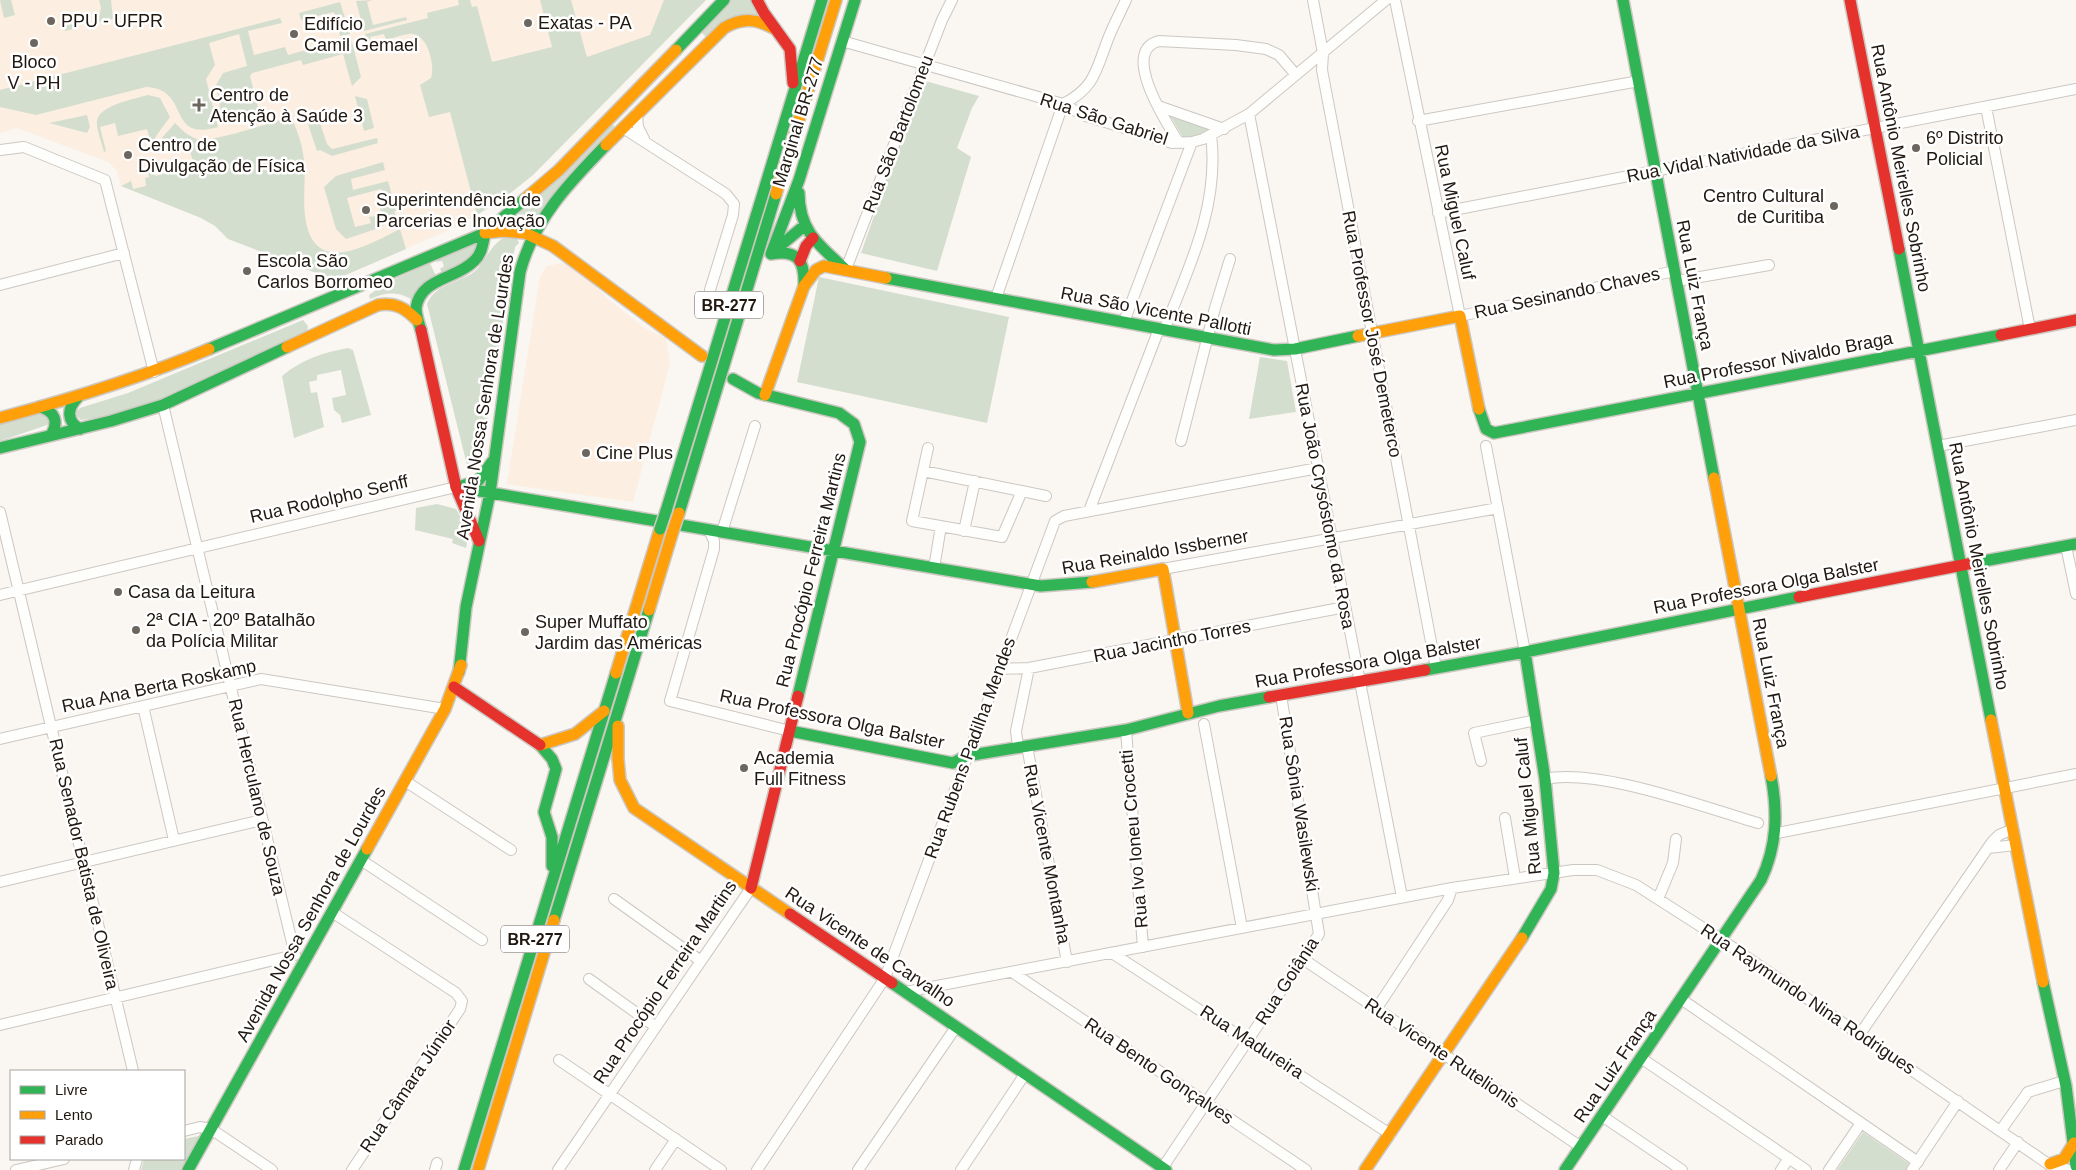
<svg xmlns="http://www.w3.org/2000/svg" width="2076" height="1170" viewBox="0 0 2076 1170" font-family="Helvetica,sans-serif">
<rect width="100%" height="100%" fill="#faf6f1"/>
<path fill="#fceee0" d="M0 0H706L533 175 508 195 458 226 334 280 227 228 121 186 117 171 108 162 17 128 0 133Z
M568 262 595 284 605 297 646 329 666 338 670 363 633 502 507 484 540 277 547 266Z"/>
<path fill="#d4dece" d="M0 0H11L15 15 4 18Z
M99 0H111L113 19 98 22 101 8Z
M372 0 367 2 373 25 406 17 407 20 364 31 356 1Z
M458 0H470L472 7 477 6 492 62 552 47 540 0H571L587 57 650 35 664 0H706L533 175 508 195 477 215 450 112 429 117 420 85 431 78C435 66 429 37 413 34 406 33 394 38 386 40L384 34 370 37 371 41 367 42 365 34 428 18 427 13 459 5Z
M724 0H757L759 20 709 40 697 28Z
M340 2 350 34 340 36 334 12 301 20 299 13Z
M60 11 74 16 77 28 65 31Z
M280 18 282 23 248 31 254 55 285 47 288 55 327 44 329 51 339 49 338 42 351 38 361 77 352 86 343 54 303 65 301 60 252 73 250 76 260 115 268 113V115C263 120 256 120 249 121 217 126 222 111 216 85L223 73 247 66 239 34 209 43 215 65 206 79 218 127C165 142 192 89 146 87L36 115 0 107V90Z
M922 80 979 96 972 108 957 148 971 157 937 271 861 253Z
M148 95 160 98 170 117 156 136 153 151 147 129 118 136 115 123 100 127 106 151 104 152C102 143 96 130 97 121 99 105 135 99 148 95Z
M355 96 367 99 374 128 364 131Z
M316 111 327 144 332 149 377 138 378 143 332 156 320 150 317 151 305 115Z
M1169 114 1210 129V130L1199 136 1184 139Z
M87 115 90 127 87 133 49 123Z
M287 118C295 121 296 129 299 137 309 167 302 187 305 216 313 278 366 246 400 229L406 249 334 280 228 239 215 226 201 218 121 186 131 181 133 189 146 186 145 178 149 177 147 169 153 167 155 176 194 166 188 143 158 150 160 140 175 123C181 129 188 136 197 139 211 143 270 123 287 118Z
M612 124 617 129 532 228 517 212Z
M383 162 385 170 351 179 353 190 388 181 393 199 385 201 381 189 347 198 355 227 371 223 369 217 376 216 379 228 346 239 336 229 324 187 336 176Z
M394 202 396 211 394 212 398 218 382 226 380 206Z
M505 237 517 239 519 243 515 247 480 464 477 468 468 469 427 304C435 285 454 284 471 274 486 264 488 246 505 237Z
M479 240 471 258 442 273 440 269 444 266 442 261 437 262 435 258Z
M430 263 436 276 413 300C397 291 386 292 370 299L369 295 386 283Z
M819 277 1009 317 987 423 797 382Z
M303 320 308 326 307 331C235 367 163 411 81 420L77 416V411L80 408 128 393Z
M348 348 353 350 371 415 342 423 340 415 334 410 332 398 346 395 341 370 317 375V380L309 382 311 393 317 392 324 427 294 438 282 376C303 359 322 353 348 348Z
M1260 357 1287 361 1296 412 1249 419Z
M32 414H47L50 421 47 425 0 441V423Z
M437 504 456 509C464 523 470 532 466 548L452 543 453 539 415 530 416 508Z
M1863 1132 1911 1165 1908 1170H1837Z
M203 1135 183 1170H141L144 1159H184V1139Z"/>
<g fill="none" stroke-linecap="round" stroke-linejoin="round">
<g stroke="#ccc7c1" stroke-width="12">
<path id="street" d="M1313 0 1323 53 1322 70 1436 668
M1395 0 1460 316 1675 271
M842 41 1063 104 1083 115 1172 143 1192 142 1203 139 1249 114 1386 0
M1158 106 1224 129
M1986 107 2030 329
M637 113 638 127 644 139
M1249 114 1402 897
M1418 121 1639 81
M623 128 726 194 734 204 733 215 710 290
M1179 143C1168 125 1119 51 1159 41L1236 45 1266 49 1279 55 1296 75
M0 150 24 147 105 180 154 372
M1438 213 2076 89
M846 269 942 20 952 0
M1677 281 1769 265
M0 285 124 253
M996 298 1063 104C1095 88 1096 70 1108 39 1113 26 1120 13 1126 0
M1124 322 1192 142
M1164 330C1189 268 1220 204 1211 135
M163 405 295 955
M1181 441 1215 308 1230 259
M1486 446 1525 652
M1938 446 2076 420
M928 448 912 521 1002 537 1022 491
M923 471 1046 496
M1089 511 1159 329
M0 512 133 1071
M709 530 714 541V549L670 701 790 731
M964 531 975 481
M722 532 755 426
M2066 546 2076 594
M934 568 941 526
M1163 569 1498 508
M0 595 456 487
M999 669 1029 668 1345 607
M143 706 174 840
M1204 724 1242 928
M1126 730 1143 947
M0 739 261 679 445 709
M1027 746 1067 962
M1018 747 1016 731 1029 668
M1481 761 1474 733 1536 720
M1545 779C1599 768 1703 807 1758 823
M405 781 511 850
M1505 818 1515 878
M1777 833 2076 774
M1988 848 2016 845
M361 860 482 940
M0 882 262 820
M614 899 701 961
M1658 899 1673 863 1676 839
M332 912 456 993 462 1001 460 1009 352 1170
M1112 953 1390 1134
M1303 959 1581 1147
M1012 972 1306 1170
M589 979 656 1027
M905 992 1452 888 1573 870H1597L1636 885 1722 940 2057 1170
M1681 999 1918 1162
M1377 1008 1448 900 1452 888
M0 1025 295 955
M1860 1034 1992 842 1999 835 2013 829
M1641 1058 1806 1170
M559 1060 721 1170
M1602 1116 1682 1170
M2001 1130 2028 1092 2064 1081
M184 1131 200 1127 211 1129 272 1170
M2051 1164 2068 1170
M16 1170 64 1159
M134 1170 137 1159
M435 1170 437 1163
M558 1170 751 888
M655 1170 676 1139
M757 1170 885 978 1055 521 1064 516 1318 468
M858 1170 956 1027
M961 1170 1025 1074
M1161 1170 1319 934 1281 695
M1781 1170 1789 1158
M1829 1170 1861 1123
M1912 1170 1958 1101
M1999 1170 2018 1142"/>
</g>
<g stroke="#ccc7c1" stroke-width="14">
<path id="fast" d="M1623 0 1714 478
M676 50 724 0
M799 193C799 231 819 245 845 269
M1899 249 1991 720
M775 250 804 226
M771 254 799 180 855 0
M771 254C798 249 805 261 804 286
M886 278 1274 350 1295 349 1358 336
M421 330C419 324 416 315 416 308 420 278 457 279 474 261 482 254 483 243 485 233
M209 349 485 233 525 199
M733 379 758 393 839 413 854 424 860 442 798 696
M78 397C67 408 66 421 80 429
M40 407C55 411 59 422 51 435
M1479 409 1486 429 1494 433 2001 335
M0 448 111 421 163 405 287 347
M456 487 1041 586 1092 582
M459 487 479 480 492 462
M666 511 822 0
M679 513 776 194
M1973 563 2076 544
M1425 670 1525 652 1799 597
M459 672 466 607 490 493 520 272C534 219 569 183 606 145
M790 731 953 763 966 756 1126 730 1219 706 1269 697
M540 745 552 759 556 769 544 812 552 837V866
M554 920 649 610
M1522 938 1551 889 1554 873 1545 779 1525 652
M2043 982 2066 1086 2076 1166
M892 983 1166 1170
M188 1170 367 849
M464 1170 616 673
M1565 1170 1761 880C1777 846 1778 813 1771 776"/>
</g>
<g stroke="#ccc7c1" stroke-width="14">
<path id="slow" d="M606 145 724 28C743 17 757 19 775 29
M776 194 836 0
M525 199 559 170 676 50
M485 233 503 231 525 233 553 246 702 356
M1358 336 1460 316 1479 409
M287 347 378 305C395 302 405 308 417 320
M765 395 804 286 816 270 824 266 886 278
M0 418C71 399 141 378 209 349
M1714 478 1771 776
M1092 582 1163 569 1188 713
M649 610 673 531
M616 673 660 529
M1991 720 2043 982
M618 726V759L620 780 634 808 790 914
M540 745 575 734 604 711
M367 849 445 709 461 665
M2050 1164 2064 1159 2074 1143
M478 1170 554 920
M1365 1170 1522 938"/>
</g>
<g stroke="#ccc7c1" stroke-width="14">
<path id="jam" d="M757 0 764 13 790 49 793 83
M1850 0 1899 249
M800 261 806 246 813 238
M421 330 456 487 479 541
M2001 335 2076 320
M1799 597 1973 563
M454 687 540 745
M1269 697 1425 670
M751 888 798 696
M790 914 892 983"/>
</g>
<use href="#street" stroke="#fefefd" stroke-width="10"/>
<use href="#fast" stroke="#30b455" stroke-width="11"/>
<use href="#slow" stroke="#ff9f0a" stroke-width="11"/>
<use href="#jam" stroke="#e5322d" stroke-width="11"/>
<g stroke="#ccc7c1" stroke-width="14" stroke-linecap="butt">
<path id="fast-bridge" d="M660 529 666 511"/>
</g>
<g stroke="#ccc7c1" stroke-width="14" stroke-linecap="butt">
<path id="slow-bridge" d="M673 531 679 513"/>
</g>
<use href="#fast-bridge" stroke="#30b455" stroke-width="11"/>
<use href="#slow-bridge" stroke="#ff9f0a" stroke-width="11"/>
</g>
<g fill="#6c665f" stroke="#fff" stroke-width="2">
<circle cx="51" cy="21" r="5"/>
<circle cx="528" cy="23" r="5"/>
<circle cx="294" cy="34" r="5"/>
<circle cx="34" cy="43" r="5"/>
<path d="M196.5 97.5h5v5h5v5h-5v5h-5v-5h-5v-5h5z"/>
<circle cx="1916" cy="148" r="5"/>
<circle cx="128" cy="155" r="5"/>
<circle cx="1834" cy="206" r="5"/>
<circle cx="366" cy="210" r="5"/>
<circle cx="247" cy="271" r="5"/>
<circle cx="586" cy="453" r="5"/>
<circle cx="118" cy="592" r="5"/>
<circle cx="136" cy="630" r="5"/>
<circle cx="525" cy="632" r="5"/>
<circle cx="744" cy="768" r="5"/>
</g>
<g text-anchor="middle" stroke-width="5" stroke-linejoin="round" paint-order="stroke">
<g fill="#fff" stroke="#635d58" stroke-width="1">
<rect x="695" y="291.5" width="68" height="27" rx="4"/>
<rect x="501" y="925.5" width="68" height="27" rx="4"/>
</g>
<g font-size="16" font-weight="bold" fill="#201811">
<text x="729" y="311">BR-277</text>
<text x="535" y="945">BR-277</text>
</g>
<g font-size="18" fill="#201811" stroke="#fff" text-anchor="start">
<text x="61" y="27">PPU - UFPR</text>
<text x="538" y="29">Exatas - PA</text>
<text x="304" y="30">Edifício<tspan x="304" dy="21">Camil Gemael</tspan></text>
<text x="34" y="68" text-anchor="middle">Bloco<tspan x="34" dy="21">V - PH</tspan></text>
<text x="210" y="101">Centro de<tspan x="210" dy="21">Atenção à Saúde 3</tspan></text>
<text x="1926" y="144">6º Distrito<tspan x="1926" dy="21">Policial</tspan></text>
<text x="138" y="151">Centro de<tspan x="138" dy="21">Divulgação de Física</tspan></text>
<text x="1824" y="202" text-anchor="end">Centro Cultural<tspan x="1824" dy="21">de Curitiba</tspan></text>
<text x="376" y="206">Superintendência de<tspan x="376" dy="21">Parcerias e Inovação</tspan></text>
<text x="257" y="267">Escola São<tspan x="257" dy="21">Carlos Borromeo</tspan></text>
<text x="596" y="459">Cine Plus</text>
<text x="128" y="598">Casa da Leitura</text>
<text x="146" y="626">2ª CIA - 20º Batalhão<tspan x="146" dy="21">da Polícia Militar</tspan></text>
<text x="535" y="628">Super Muffato<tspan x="535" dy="21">Jardim das Américas</tspan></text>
<text x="754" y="764">Academia<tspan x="754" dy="21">Full Fitness</tspan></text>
</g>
<g font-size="18" fill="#201811" stroke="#fff">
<text transform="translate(1104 119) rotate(18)" y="6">Rua São Gabriel</text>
<text transform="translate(798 122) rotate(-73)" y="6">Marginal BR-277</text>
<text transform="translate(898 134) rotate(-69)" y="6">Rua São Bartolomeu</text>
<text transform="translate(1743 154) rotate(-11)" y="6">Rua Vidal Natividade da Silva</text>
<text transform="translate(1901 168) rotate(79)" y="6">Rua Antônio Meirelles Sobrinho</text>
<text transform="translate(1455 212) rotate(78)" y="6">Rua Miguel Caluf</text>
<text transform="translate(1695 285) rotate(79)" y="6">Rua Luiz França</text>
<text transform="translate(1567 293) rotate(-12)" y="6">Rua Sesinando Chaves</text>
<text transform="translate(1156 311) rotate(11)" y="6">Rua São Vicente Pallotti</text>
<text transform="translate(1372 334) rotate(79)" y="6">Rua Professor José Demeterco</text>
<text transform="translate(1778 360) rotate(-11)" y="6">Rua Professor Nivaldo Braga</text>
<text transform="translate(485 397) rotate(-81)" y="6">Avenida Nossa Senhora de Lourdes</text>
<text transform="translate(329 499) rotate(-13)" y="6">Rua Rodolpho Senff</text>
<text transform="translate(1325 506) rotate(79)" y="6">Rua João Crysóstomo da Rosa</text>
<text transform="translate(1155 552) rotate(-10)" y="6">Rua Reinaldo Issberner</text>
<text transform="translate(1979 566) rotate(79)" y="6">Rua Antônio Meirelles Sobrinho</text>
<text transform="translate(811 570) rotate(-76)" y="6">Rua Procópio Ferreira Martins</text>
<text transform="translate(1766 586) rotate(-11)" y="6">Rua Professora Olga Balster</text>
<text transform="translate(1172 641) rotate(-11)" y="6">Rua Jacintho Torres</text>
<text transform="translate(1368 662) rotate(-10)" y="6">Rua Professora Olga Balster</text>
<text transform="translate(1771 683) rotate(79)" y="6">Rua Luiz França</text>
<text transform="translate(159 686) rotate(-12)" y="6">Rua Ana Berta Roskamp</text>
<text transform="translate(832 719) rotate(12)" y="6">Rua Professora Olga Balster</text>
<text transform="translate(970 748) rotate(-70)" y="6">Rua Rubens Padilha Mendes</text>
<text transform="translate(257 797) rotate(77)" y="6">Rua Herculano de Souza</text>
<text transform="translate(1299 804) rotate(81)" y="6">Rua Sônia Wasilewski</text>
<text transform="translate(1528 806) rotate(-96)" y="6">Rua Miguel Caluf</text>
<text transform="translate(1134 839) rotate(-95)" y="6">Rua Ivo Ioneu Crocetti</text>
<text transform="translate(1047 854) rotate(79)" y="6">Rua Vicente Montanha</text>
<text transform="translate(84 864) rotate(77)" y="6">Rua Senador Batista de Oliveira</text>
<text transform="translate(311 914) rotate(-61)" y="6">Avenida Nossa Senhora de Lourdes</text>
<text transform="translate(870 947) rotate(34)" y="6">Rua Vicente de Carvalho</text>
<text transform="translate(1287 981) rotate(-57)" y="6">Rua Goiânia</text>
<text transform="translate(665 982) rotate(-56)" y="6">Rua Procópio Ferreira Martins</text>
<text transform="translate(1808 999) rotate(34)" y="6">Rua Raymundo Nina Rodrigues</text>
<text transform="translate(1252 1042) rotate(33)" y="6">Rua Madureira</text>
<text transform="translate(1442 1053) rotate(34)" y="6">Rua Vicente Rutelionis</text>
<text transform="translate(1615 1066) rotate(-56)" y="6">Rua Luiz França</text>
<text transform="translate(1159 1071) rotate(34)" y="6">Rua Bento Gonçalves</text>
<text transform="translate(408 1086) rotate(-56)" y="6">Rua Câmara Júnior</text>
</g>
</g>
<rect x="10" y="1070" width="175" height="90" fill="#ffffff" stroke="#a6a3a0"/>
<rect x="20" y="1086" width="25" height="8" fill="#30b455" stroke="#a6a3a0"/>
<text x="55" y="1095" font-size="15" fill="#201811">Livre</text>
<rect x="20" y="1111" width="25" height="8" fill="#ff9f0a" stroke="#a6a3a0"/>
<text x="55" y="1120" font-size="15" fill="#201811">Lento</text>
<rect x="20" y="1136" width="25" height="8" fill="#e5322d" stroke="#a6a3a0"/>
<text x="55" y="1145" font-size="15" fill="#201811">Parado</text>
</svg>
